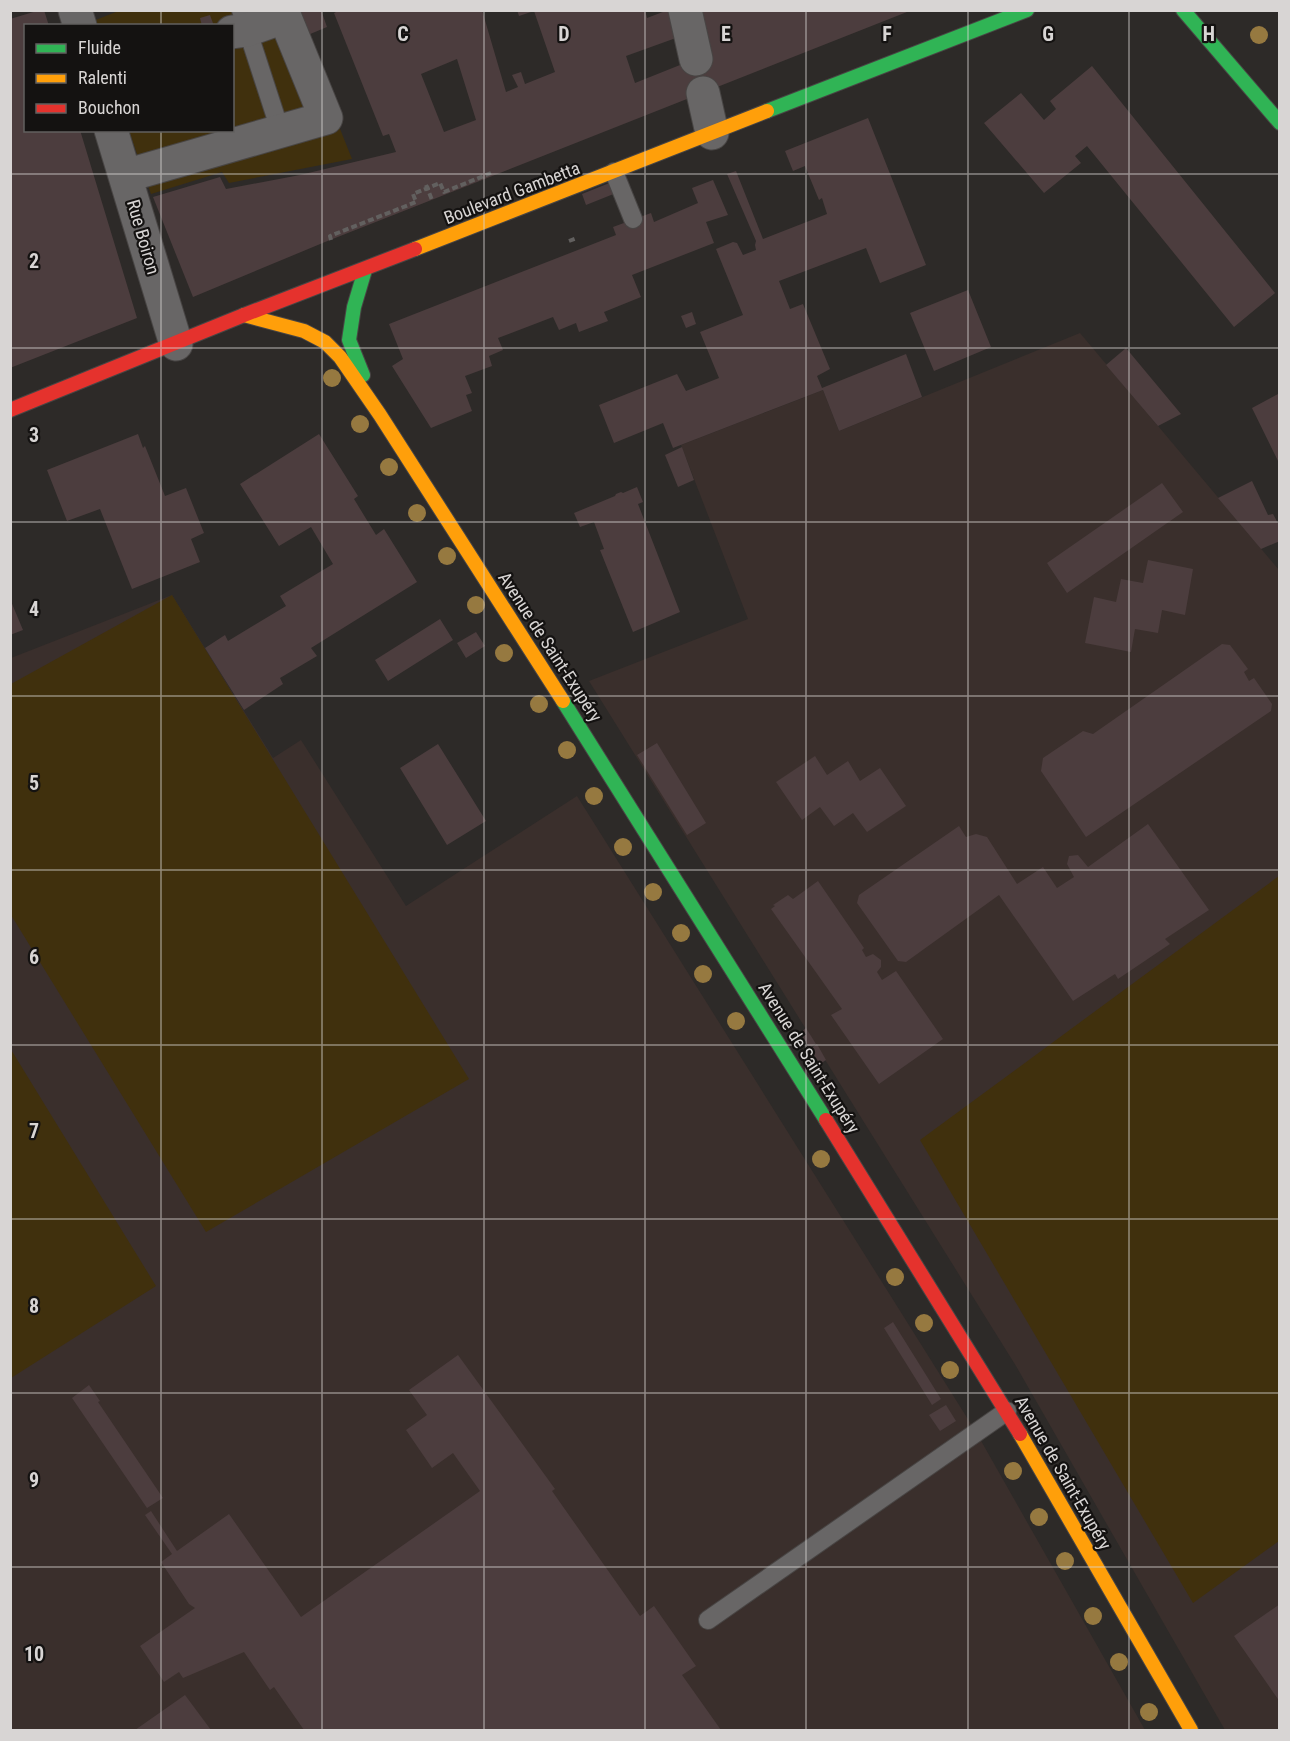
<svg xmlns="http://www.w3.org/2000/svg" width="1290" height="1741" viewBox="0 0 1290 1741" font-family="'Roboto Condensed',sans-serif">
<rect width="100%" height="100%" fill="#2d2a28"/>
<path fill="#3a2f2c" d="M1080 333 1279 570V1730H1225L1016 1366 589 681 748 619 681 445 823 390 839 431Z
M172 595 273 758 301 740 406 906 577 796 976 1432 1145 1730H11V658Z"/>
<path fill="#40300d" d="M121 10 293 11 352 159 229 183 222 172 151 194 129 131 232 130V26H94L93 21Z
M172 595 469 1079 206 1232 11 915V684Z
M1279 876V1541L1193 1603 920 1140Z
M10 1048 156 1286 11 1378H10Z"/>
<path fill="#4c3d3e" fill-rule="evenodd" d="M40 10H44L49 26H26V130H80L137 318 10 368V19Z
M293 10H321L327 27 303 37Z
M340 10H482L506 92 518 87 512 75 521 72 525 84 555 72 534 11 519 16 517 10H645L647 18 668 10H682L687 34 626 56 635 83 700 57 688 10H912L325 242 193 297 153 197 220 177 226 189 300 175 396 152 389 134 383 136 334 13ZM457 59 476 120 444 132 421 74Z
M210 15 214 26H202L200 18Z
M1092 66 1275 293 1234 327 1087 146 1075 156 1081 163 1044 193 984 123 1021 93 1044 120 1056 109 1050 101Z
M868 118 926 265 880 283 866 248 779 281 790 309 803 304 830 369 817 376 822 388 906 354 922 397 839 431 823 390 673 448 663 423 614 443 599 405 677 374 686 391 719 378 700 332 743 315 716 249 733 242 737 243 743 255 756 250 755 245 756 241 727 174 736 171 763 239 827 214 822 198 819 200 805 166 793 171 785 151Z
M713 180 728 215 706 222 714 243 632 275 641 297 604 312 608 321 579 332 576 323 559 330 553 317 498 338 503 350 489 356 492 366 465 376 472 393 466 395 472 411 431 428 392 366 403 359 389 324 616 235 613 227 651 213 654 222 698 203 692 188Z
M612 182 616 193 586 205 582 194Z
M968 290 991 347 934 371 910 313Z
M692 312 696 324 686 328 681 316Z
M1126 348 1181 414 1158 426 1106 365Z
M1280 393V465L1252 408Z
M138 434 143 448 145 446 165 496 186 488 204 533 191 539 200 562 132 589 100 509 67 521 47 470Z
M319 434 358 496 354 499 376 535 384 529 417 582 311 648 317 656 280 678 283 684 244 710 205 648 225 635 228 641 286 606 280 596 333 564 311 527 279 546 240 484Z
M682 447 694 480 678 487 665 455Z
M1252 481 1268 515 1273 514 1280 527V541L1261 549 1218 498Z
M1162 483 1183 512 1067 593 1047 563Z
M637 487 643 502 638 504 680 612 633 632 600 550 604 549 594 522 580 527 574 513 615 496 616 494 621 492 623 493Z
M1148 560 1193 569 1185 615 1162 610 1158 633 1135 629 1131 652 1085 643 1094 597 1116 602 1121 579 1143 583Z
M10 599 23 630 10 635Z
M440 619 453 640 388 681 375 660Z
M476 632 485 646 466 658 457 643Z
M1222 644 1230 645 1248 669 1244 672 1249 681 1254 678 1272 704 1271 711 1086 837 1041 771 1043 758 1083 731 1093 734Z
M657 743 706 823 687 835 637 755Z
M438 744 486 821 447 845 400 768Z
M815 756 827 775 848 761 860 781 880 768 906 806 867 832 853 813 834 826 820 807 802 820 776 782Z
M1148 824 1209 910 1165 939 1170 944 1118 979 1115 974 1073 1001 999 895 906 962 898 961 857 903 859 895 959 826 966 837 976 834 987 837 1017 884 1043 867 1057 888 1074 877 1067 864 1069 856 1078 855 1088 867Z
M818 881 864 948 862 950 866 957 873 954 881 960V967L877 972 882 980 896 971 943 1039 879 1084 831 1015 842 1009 771 909 775 906 773 905 788 895 793 899Z
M806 1028 816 1044 809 1048 800 1033Z
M817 1044 826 1060 820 1064 810 1049Z
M893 1322 941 1399 932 1405 884 1328Z
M458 1355 555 1489 552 1491 640 1616 654 1606 696 1666 682 1675 721 1730H304L274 1687 270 1690 244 1652 183 1678 179 1672 164 1682 140 1646 195 1608 189 1604 161 1562 172 1554 145 1515 151 1511 177 1551 229 1514 301 1617 480 1491 453 1453 432 1468 406 1430 427 1415 409 1390Z
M89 1385 100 1401 98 1402 163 1498 147 1508 72 1398Z
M946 1405 956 1421 940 1431 929 1415Z
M1280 1604V1702L1234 1636Z
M185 1695 211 1730H135Z"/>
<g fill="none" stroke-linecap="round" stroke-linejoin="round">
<g stroke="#484544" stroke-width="20">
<path id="lane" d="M241 10 280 130
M614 172 633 219
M708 1620 1007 1411"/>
</g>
<g stroke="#484544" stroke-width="35">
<path id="street" d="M75 10 80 26
M685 10 696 59
M232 32 247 30 284 17
M703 93 712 133
M111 130 176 344
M125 176 326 118 282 10"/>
</g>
<g stroke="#484544" stroke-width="16">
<path id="fast" d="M1183 10 1280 123
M767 111 1027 10
M363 375 349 340 354 307 365 270
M563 701 826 1120"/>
</g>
<g stroke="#484544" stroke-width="16">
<path id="slow" d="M415 249 767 111
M244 315 304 331 325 342 340 357 380 415 563 701
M1020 1434 1191 1730"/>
</g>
<g stroke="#484544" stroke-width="16">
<path id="jam" d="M10 410 244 315 415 249
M826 1120 1020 1434"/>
</g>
<path stroke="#62605f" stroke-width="4" stroke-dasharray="6 3" stroke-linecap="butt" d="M426 185 432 200
M331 240 330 236 416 202 413 194 440 183 444 192 491 173
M569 241 577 238"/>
<use href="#lane" stroke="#686666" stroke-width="18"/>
<use href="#street" stroke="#686666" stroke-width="33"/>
<use href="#fast" stroke="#30b455" stroke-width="14"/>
<use href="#slow" stroke="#ff9f0a" stroke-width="14"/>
<use href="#jam" stroke="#e5322d" stroke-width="14"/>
</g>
<g fill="#967940">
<circle cx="1259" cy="35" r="9"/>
<circle cx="332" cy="378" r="9"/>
<circle cx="360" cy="424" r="9"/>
<circle cx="389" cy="467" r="9"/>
<circle cx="417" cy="513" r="9"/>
<circle cx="447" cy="556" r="9"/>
<circle cx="476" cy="605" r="9"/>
<circle cx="504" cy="653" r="9"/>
<circle cx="539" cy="704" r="9"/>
<circle cx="567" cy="750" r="9"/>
<circle cx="594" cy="796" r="9"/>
<circle cx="623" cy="847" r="9"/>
<circle cx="653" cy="892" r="9"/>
<circle cx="681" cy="933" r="9"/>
<circle cx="703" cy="974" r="9"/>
<circle cx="736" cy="1021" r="9"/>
<circle cx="821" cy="1159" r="9"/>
<circle cx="895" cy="1277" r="9"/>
<circle cx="924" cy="1323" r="9"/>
<circle cx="950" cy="1370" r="9"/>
<circle cx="1013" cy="1471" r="9"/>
<circle cx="1039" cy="1517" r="9"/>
<circle cx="1065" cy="1561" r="9"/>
<circle cx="1093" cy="1616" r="9"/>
<circle cx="1119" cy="1662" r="9"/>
<circle cx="1149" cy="1712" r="9"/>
</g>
<path fill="none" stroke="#d8d5d4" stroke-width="1.5" stroke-opacity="0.55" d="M161 10V26M322 10V1730M484 10V1730M645 10V1730M806 10V1730M968 10V1730M1129 10V1730M161 130V1730M10 174H1280M10 348H1280M10 522H1280M10 696H1280M10 870H1280M10 1045H1280M10 1219H1280M10 1393H1280M10 1567H1280"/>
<g text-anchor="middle" stroke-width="4.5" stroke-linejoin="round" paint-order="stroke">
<g font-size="18" fill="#d8d5d4" stroke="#141211">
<text transform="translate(512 193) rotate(-21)" y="6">Boulevard Gambetta</text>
<text transform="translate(143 237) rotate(74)" y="6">Rue Boiron</text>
<text transform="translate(550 647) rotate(57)" y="6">Avenue de Saint-Exupéry</text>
<text transform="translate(809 1058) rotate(58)" y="6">Avenue de Saint-Exupéry</text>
<text transform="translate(1063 1473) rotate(60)" y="6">Avenue de Saint-Exupéry</text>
</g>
</g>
<g font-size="20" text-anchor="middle" font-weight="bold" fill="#d8d5d4" stroke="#141211" stroke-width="4.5" stroke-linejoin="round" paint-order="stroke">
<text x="403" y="41">C</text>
<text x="564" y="41">D</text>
<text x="726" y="41">E</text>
<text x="887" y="41">F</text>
<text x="1048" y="41">G</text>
<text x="1209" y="41">H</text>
<text x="34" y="268">2</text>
<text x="34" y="442">3</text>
<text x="34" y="616">4</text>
<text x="34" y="790">5</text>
<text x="34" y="964">6</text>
<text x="34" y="1138">7</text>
<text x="34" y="1313">8</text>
<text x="34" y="1487">9</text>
<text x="34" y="1661">10</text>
</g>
<rect width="1290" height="1741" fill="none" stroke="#d8d5d4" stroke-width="24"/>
<rect x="24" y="24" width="210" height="108" fill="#141211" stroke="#62605f" stroke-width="1.5"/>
<rect x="36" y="44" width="30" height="9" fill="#30b455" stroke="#62605f" stroke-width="1.5"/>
<text x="78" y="54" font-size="18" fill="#d8d5d4">Fluide</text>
<rect x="36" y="74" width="30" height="9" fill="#ff9f0a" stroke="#62605f" stroke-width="1.5"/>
<text x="78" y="84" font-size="18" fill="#d8d5d4">Ralenti</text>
<rect x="36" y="104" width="30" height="9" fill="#e5322d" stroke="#62605f" stroke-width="1.5"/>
<text x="78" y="114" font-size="18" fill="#d8d5d4">Bouchon</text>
</svg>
